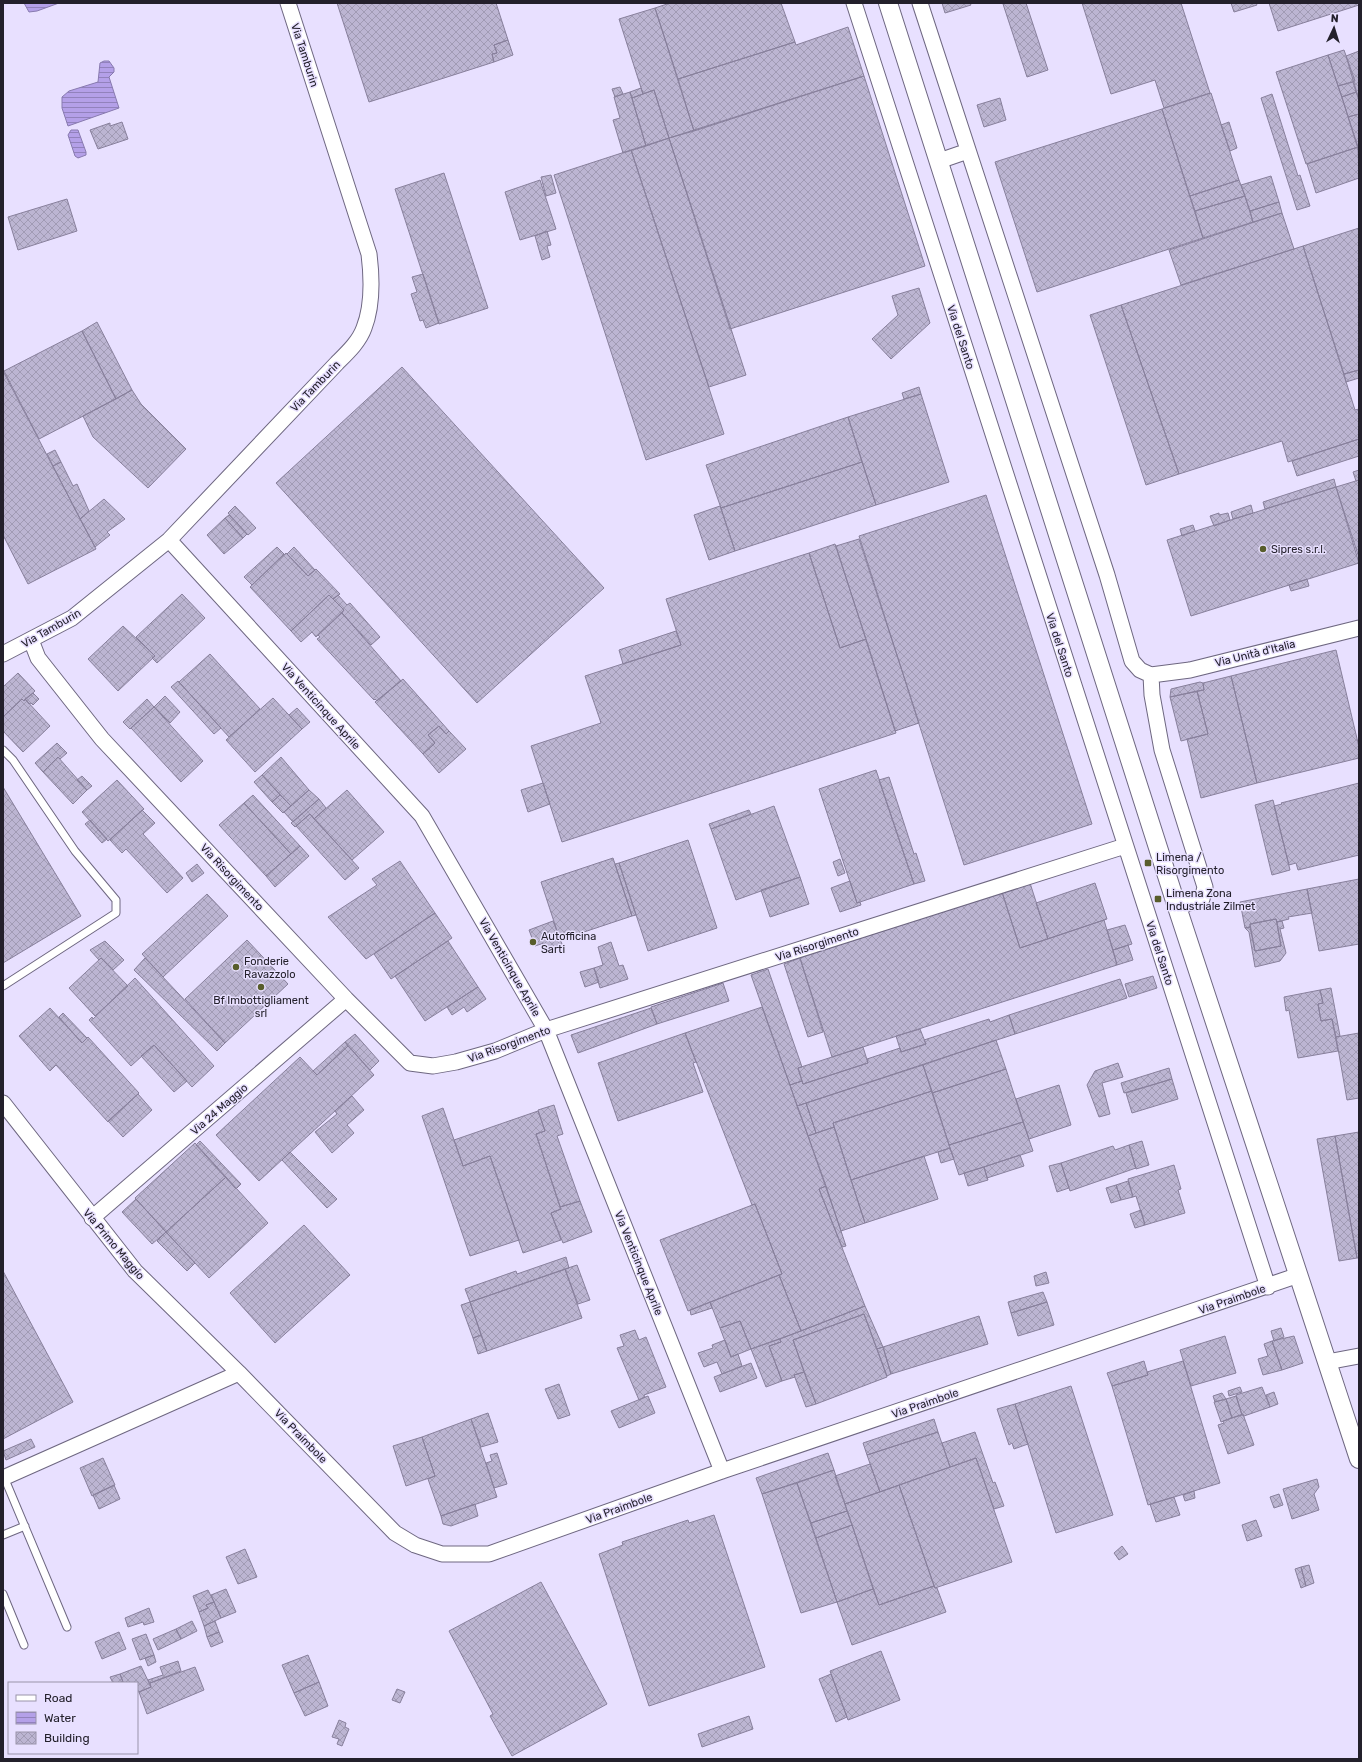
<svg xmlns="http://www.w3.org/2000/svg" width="1362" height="1762" viewBox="0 0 1362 1762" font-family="Rubik,sans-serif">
<defs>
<pattern id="water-rules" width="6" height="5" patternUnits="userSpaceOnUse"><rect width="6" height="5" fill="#b4a0e8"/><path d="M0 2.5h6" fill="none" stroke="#9282bc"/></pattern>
<pattern id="building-cross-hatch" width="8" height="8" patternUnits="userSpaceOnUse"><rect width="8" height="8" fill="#bcb5d2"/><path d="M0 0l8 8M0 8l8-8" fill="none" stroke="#a19bb4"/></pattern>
</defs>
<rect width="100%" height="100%" fill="#e8e0ff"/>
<path fill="url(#water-rules)" stroke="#887aaf" d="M24 3H59L37 11 29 12Z
M104 61H109L114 68V72L109 77 119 108 68 126 62 108V97L69 91 98 82 100 63Z
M71 130H78L86 152V155L78 158 75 156 68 135Z"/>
<path fill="url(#building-cross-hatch)" stroke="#88809c" d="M337 3H496L508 40 494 45 497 53 492 54 494 62 369 102Z
M670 3H781L795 42 678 79 655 8Z
M942 3H970L971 5 945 13Z
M1006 3H1026L1048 70 1027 77 1003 4Z
M1082 3H1181L1210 93 1164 108 1155 80 1111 94Z
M1231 3H1256L1257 5 1234 12Z
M1269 3H1359V5L1278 31Z
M655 8 694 131 669 138 654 90 643 94 619 19Z
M848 27 864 76 694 131 678 79 795 42 796 45Z
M508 40 513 55 494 62 492 54 497 53 494 45Z
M1344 50 1355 81 1338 86 1328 55Z
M1359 51V100L1346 56Z
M1328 55 1358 147 1306 164 1276 72Z
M864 76 925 266 730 329 669 138Z
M1353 82 1356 92 1342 97 1338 86Z
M620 87 623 94 615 97 612 89Z
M641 88 643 94 632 98 630 92Z
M654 90 669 138 646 146 632 98Z
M630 92 646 146 623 153 613 120 620 118 614 97Z
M1356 92 1359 100V114L1348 117 1342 97Z
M1211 93 1239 180 1190 196 1162 109Z
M1272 94 1298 176 1300 175 1310 206 1297 210 1261 98Z
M1000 98 1006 120 984 127 977 105Z
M1162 109 1203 238 1037 292 995 162Z
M1359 114V152L1348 117Z
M122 122 128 139 98 149 90 130 110 123V126Z
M1229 122 1237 148 1230 151 1221 125Z
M669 138 746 375 709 387 631 150Z
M1358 147 1359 178 1316 193 1307 164Z
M631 150 724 434 646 460 554 175Z
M444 173 488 308 439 324 395 189Z
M551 175 556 193 546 196 541 177Z
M1271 176 1279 202 1250 211 1241 185Z
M540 180 556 229 520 240 505 192Z
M1239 180 1245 196 1195 211 1190 196Z
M1245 196 1253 222 1203 238 1195 211Z
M67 199 77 231 18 250 8 217Z
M1279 202 1282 213 1253 222 1250 211Z
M1282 213 1294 249 1181 285 1169 250Z
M1359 228V370L1344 374 1303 246Z
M547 231 551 245 547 246 550 257 542 260 535 236Z
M1303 246 1355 410 1359 409V439L1288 462 1282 441 1179 474 1121 305Z
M423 274 439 323 426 328 423 320 420 321 411 294 417 292 412 277Z
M919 288 930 323 891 359 872 339 898 315 892 296Z
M1121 305 1179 474 1146 485 1090 315Z
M97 322 132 390 116 399 82 331Z
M82 331 116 399 39 439 4 371Z
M402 367 604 588 477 703 276 483Z
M1359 370V378L1346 382 1344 374Z
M3 371 96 549 28 584 3 535Z
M919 387 921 394 904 399 902 393Z
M132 390 141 404 186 449 148 488 93 437 83 416Z
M921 394 949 482 876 505 848 417Z
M848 417 862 462 721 508 706 465Z
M1359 439V456L1297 476 1292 461Z
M55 450 61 462 53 466 47 454Z
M61 462 73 486 77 484 89 511 80 519 53 466Z
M862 462 876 505 735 551 721 508Z
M1359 470V480L1356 481 1353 472Z
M1334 479 1336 487 1265 509 1263 502Z
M1359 480V558L1336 487Z
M1336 487 1359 563 1191 616 1167 540Z
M986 495 1092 824 964 865 859 536Z
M104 499 125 519 107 532 110 535 95 547 80 519Z
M1251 505 1253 513 1233 519 1231 512Z
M235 506 256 528 248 535 228 513Z
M720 506 735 551 709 560 694 515Z
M1219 513V515L1228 513 1230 520 1214 526 1210 516Z
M229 515 247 534 243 538 225 518Z
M225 518 243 538 224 554 207 535Z
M1193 525 1195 531 1182 536 1180 529Z
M859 539 919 723 895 731 836 546Z
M835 544 866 639 840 648 809 553Z
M277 547 284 554 252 585 244 577Z
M294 547 315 570 308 576 287 554Z
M286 553 308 576 316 569 340 594 333 599 329 595 291 631 250 587Z
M809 553 840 648 866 639 896 733 562 842 531 746 601 723 585 676 681 645 666 599Z
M1307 579 1309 586 1291 591 1289 585Z
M182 594 205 618 157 663 152 658 155 656 136 637Z
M329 595 344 610 316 637 312 632 301 642 291 631Z
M338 595 347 605 350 603 380 637 371 645 342 613 344 610 333 599Z
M342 613 401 681 377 701 375 699 374 700 317 639 320 637 318 635Z
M123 626 155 656 118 691 88 659Z
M676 631 681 645 623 664 619 650Z
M1336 650 1359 747V758L1257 783 1231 676Z
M210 654 260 709 229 737 179 682Z
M18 673 35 691 24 701 22 699 3 717V687Z
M1231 676 1257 783 1201 798 1187 739 1208 734 1197 691 1204 690 1203 683Z
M403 679 449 731 446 734 439 726 428 735 435 743 423 754 375 702Z
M178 681 221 728 214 734 171 687Z
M1200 682 1203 683 1204 690 1170 697 1171 689Z
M1197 691 1208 734 1181 741 1170 697Z
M33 693 39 699 33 705 31 703 29 704 25 699Z
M165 696 180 712 170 723 154 707Z
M273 698 302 729 255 772 226 740Z
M22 699 24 701 25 699 50 726 23 752 3 731V717Z
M147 699 154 707 130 729 123 722Z
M154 707 203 761 181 782 131 728Z
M297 708 310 722 302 729 289 715Z
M439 726 446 734 449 731 466 749 439 773 423 754 435 743 428 735Z
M57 743 67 753 60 759 58 757 43 772 35 763Z
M58 757 87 790 73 804 43 772Z
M281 757 309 790 291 806 262 775Z
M876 770 914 884 857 903 819 789Z
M262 775 280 795 272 802 254 782Z
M82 776 92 786 87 790 77 780Z
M889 777 914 854 916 853 925 881 914 884 879 780Z
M117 780 144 809 108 841 82 812Z
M543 783 550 804 528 812 521 790Z
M1359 783V855L1298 870 1296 863 1289 865 1274 806 1282 804 1281 803Z
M3 787 81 916 3 963Z
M309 790 319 799 293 822 284 812Z
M347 790 384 832 352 860 314 819Z
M253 795 300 846 291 854 244 803Z
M280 795 291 806 283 813 272 802Z
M319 799 326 808 314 819 310 814 295 827 291 823Z
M1273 800 1290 870 1272 875 1255 805Z
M244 803 291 854 266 876 219 825Z
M774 806 800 877 736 900 711 829Z
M142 810 155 823 143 834 183 878 167 893 126 849 122 853 110 840Z
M749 810 751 814 711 829 709 824Z
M310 814 359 868 345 880 296 826Z
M90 820 107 839 102 843 85 824Z
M688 840 717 928 648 951 619 863Z
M300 846 309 856 275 887 266 876Z
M613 858 632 916 560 940 541 882Z
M840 859 845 873 838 876 833 862Z
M400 861 435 913 366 959 328 917 377 885 372 879Z
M619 863 636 915 632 916 615 864Z
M197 864 204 873 192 882 186 873Z
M800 877 809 904 770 917 761 890Z
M1359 879V944L1319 951 1307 889Z
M850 881 857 903 860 902 861 905 840 912 831 888Z
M1030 883 1048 939 1020 948 1002 892Z
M1095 883 1107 919 1048 939 1036 903Z
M1307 889 1312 913 1288 917 1289 919 1277 922 1276 919 1250 924V927L1245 928 1240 902Z
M1002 892 1020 948 1104 920 1117 965 832 1057 800 958Z
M207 894 228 916 163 977 142 954Z
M435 913 452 938 391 979 374 954Z
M1276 919 1281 946 1255 951 1250 924Z
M553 921 562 944 547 950 544 943 535 946 529 930Z
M1282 921 1284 928 1280 929 1286 953 1280 961 1255 967 1249 932 1245 928 1250 927 1255 951 1281 946 1277 922Z
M1125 925 1132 944 1113 950 1107 930Z
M247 940 288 984 225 1043 185 999Z
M105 941 124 960 113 970 101 958 99 960 90 950Z
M448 941 478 987 425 1021 395 976Z
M611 942 619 966 623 965 628 979 600 988 594 968 603 965 598 947Z
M1128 945 1133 960 1117 965 1113 950Z
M101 958 128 986 95 1016 69 988Z
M145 958 225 1043 217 1051 134 970Z
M800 958 823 1032 808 1037 784 964Z
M594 968 599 982 585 987 580 972Z
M768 969 802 1067 798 1068 802 1081 790 1085 751 975Z
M1153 976 1157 988 1129 997 1125 984Z
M135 978 214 1066 192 1087 154 1045 131 1066 89 1020 92 1017 93 1019Z
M1120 979 1127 998 1015 1034 1009 1015Z
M723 983 729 1001 657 1024 651 1007Z
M478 987 486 999 467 1012 464 1007 452 1015 447 1007Z
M1331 988 1340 1036 1336 1037 1332 1019 1321 1021 1318 1004 1323 1003 1320 990Z
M1320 990 1323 1003 1318 1004 1321 1021 1332 1019 1338 1051 1298 1058 1289 1010 1286 1011 1284 997Z
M762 1007 826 1186 819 1189 865 1306 801 1331 779 1275 782 1274 755 1204 752 1205 685 1033Z
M50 1008 82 1043 88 1037 139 1093 108 1122 56 1065 50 1071 19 1036Z
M651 1008 657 1024 578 1053 571 1035Z
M63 1013 87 1038 82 1043 59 1017Z
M1009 1015 1015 1034 797 1106 790 1085 802 1081 803 1084 868 1063 867 1059 900 1048 901 1052 926 1044 924 1040 989 1019 990 1022Z
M920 1029 926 1044 901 1052 896 1036Z
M685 1033 696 1062 693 1063 703 1092 618 1121 598 1063Z
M1359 1033V1098L1347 1100 1336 1037Z
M355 1034 379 1061 370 1070 345 1042Z
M996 1040 1006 1069 932 1093 923 1065Z
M345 1042 348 1046 317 1075 313 1071Z
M154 1045 187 1081 174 1092 141 1056Z
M348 1046 374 1075 259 1181 216 1135 300 1057 317 1075Z
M863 1047 868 1063 803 1084 798 1068Z
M1118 1063 1123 1077 1102 1083 1110 1114 1099 1117 1087 1085 1095 1071Z
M923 1065 932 1091 833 1123 834 1127 816 1133 806 1103Z
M1169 1068 1172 1079 1124 1093 1121 1083Z
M1006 1069 1023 1122 949 1145 932 1093Z
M1172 1079 1178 1099 1132 1113 1126 1093Z
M1059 1085 1071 1125 1029 1139 1016 1099Z
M932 1091 950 1148 851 1180 833 1123Z
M138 1094 152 1110 123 1137 108 1121Z
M352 1096 364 1110 347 1125 354 1133 332 1153 315 1132 337 1114 335 1111Z
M806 1103 816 1133 808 1136 797 1106Z
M554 1105 563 1134 557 1136 580 1201 560 1207 536 1134 545 1131 538 1110Z
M443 1108 463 1166 490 1156 519 1240 470 1256 422 1116Z
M538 1111 545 1131 536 1134 561 1209 551 1213 561 1240 523 1253 490 1156 463 1166 454 1140Z
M1023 1122 1033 1151 959 1175 949 1145Z
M834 1127 865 1223 841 1231 808 1136Z
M1359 1132V1258H1357L1335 1136Z
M1335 1136 1357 1258 1339 1261 1317 1139Z
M200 1141 241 1184 236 1189 196 1145Z
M1142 1141 1149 1165 1136 1169 1129 1145Z
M195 1143 226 1177 166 1232 135 1198Z
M1129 1145 1136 1168 1070 1191 1061 1163 1113 1146 1115 1150Z
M950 1148 954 1159 941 1163 938 1152Z
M290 1152 337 1199 327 1208 282 1160Z
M1020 1155 1024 1166 987 1178 984 1167Z
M924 1156 938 1199 865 1223 851 1180Z
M1061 1163 1069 1188 1057 1192 1049 1166Z
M1174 1165 1181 1189 1178 1190 1185 1213 1145 1225 1136 1196 1133 1197 1128 1179Z
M984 1167 988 1180 968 1186 964 1173Z
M226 1177 268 1223 209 1278 166 1232Z
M1128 1181 1133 1197 1121 1200 1116 1185Z
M1116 1185 1121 1200 1111 1203 1106 1188Z
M826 1186 846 1246 842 1247 819 1189Z
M136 1199 166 1232 152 1244 122 1212Z
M580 1201 592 1232 563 1243 551 1213 561 1209 560 1207Z
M755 1204 782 1274 688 1311 660 1240Z
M1141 1210 1145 1225 1135 1228 1130 1214Z
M304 1225 350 1275 275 1343 230 1293Z
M166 1232 195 1263 187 1271 157 1241Z
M566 1257 569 1268 470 1302 465 1289 516 1271 517 1274Z
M577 1265 590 1300 578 1304 565 1269Z
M565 1269 582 1318 487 1351 470 1302Z
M3 1271 73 1402 3 1439Z
M1046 1272 1049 1283 1036 1286 1034 1276Z
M779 1275 801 1331 751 1349 740 1321 720 1328 710 1302Z
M1043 1292 1047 1302 1011 1313 1008 1302Z
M470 1302 481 1335 473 1338 461 1305Z
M710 1302 712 1308 691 1315 690 1310Z
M1047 1302 1054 1325 1018 1336 1011 1313Z
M865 1306 883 1347 877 1349 864 1314 793 1340 804 1372 794 1375 795 1377 782 1381 769 1346 781 1342 780 1339Z
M864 1314 887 1377 816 1404 793 1340Z
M979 1316 988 1344 891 1374 883 1347Z
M740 1321 751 1349 731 1357 720 1328Z
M1281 1328 1284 1337 1274 1341 1271 1331Z
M635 1330 639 1340 646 1337 666 1387 644 1395 645 1397 639 1400 617 1348 624 1346 620 1335Z
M481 1335 487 1351 478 1354 473 1338Z
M1225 1336 1236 1373 1191 1386 1180 1350Z
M1294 1336 1303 1363 1282 1370 1272 1341Z
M780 1339 781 1342 769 1346 782 1381 766 1387 751 1349Z
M725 1340 731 1357 738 1354 742 1366 722 1374 717 1362 704 1367 698 1353 713 1348 712 1345Z
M1272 1341 1282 1370 1263 1375 1258 1359 1268 1356 1264 1344Z
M883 1347 891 1374 887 1376 877 1349Z
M1144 1361 1148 1375 1112 1386 1107 1373Z
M1183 1361 1220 1483 1148 1505 1112 1386 1148 1375 1147 1372Z
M751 1363 757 1378 720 1392 714 1377Z
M804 1372 816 1404 806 1407 794 1375Z
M559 1384 570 1415 558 1419 545 1389Z
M1071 1386 1113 1515 1056 1533 1015 1404Z
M1240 1387 1242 1392 1229 1396 1228 1391Z
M1262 1387 1270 1407 1244 1416 1242 1415 1236 1395Z
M1274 1392 1278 1404 1270 1407 1266 1395Z
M1222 1393 1226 1399 1215 1402 1213 1396Z
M648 1396 655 1413 619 1428 611 1411Z
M1236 1396 1242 1415 1232 1418 1226 1399Z
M1226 1399 1232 1418 1221 1422 1214 1402Z
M1015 1404 1028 1444 1014 1449 1012 1443 1009 1445 997 1409Z
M488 1413 498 1442 481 1447 471 1419Z
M1243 1414 1254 1445 1228 1454 1218 1425 1224 1423 1223 1421Z
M471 1419 497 1497 441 1516 428 1479 435 1476 422 1437Z
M934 1419 938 1432 867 1455 863 1443Z
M938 1432 950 1467 880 1492 867 1455Z
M975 1432 993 1483 995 1482 1004 1506 994 1509 976 1458 950 1467 942 1443Z
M422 1437 435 1476 406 1486 393 1446Z
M31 1439 35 1447 6 1460 3 1451Z
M497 1453 507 1484 494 1488 486 1463 492 1461 490 1455Z
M828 1453 834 1470 762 1494 756 1478Z
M103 1458 115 1485 92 1496 80 1468Z
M976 1458 1012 1562 935 1588 899 1485Z
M870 1464 880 1492 845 1504 835 1476Z
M834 1470 847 1511 811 1523 797 1483Z
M1317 1479 1319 1487 1314 1494 1319 1510 1292 1519 1283 1489Z
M797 1483 837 1602 801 1613 762 1494Z
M114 1485 120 1499 99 1509 93 1495Z
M899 1485 934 1586 879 1605 845 1504Z
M1194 1491 1195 1498 1185 1501 1183 1495Z
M1279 1494 1283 1505 1274 1508 1270 1497Z
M1174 1497 1180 1515 1156 1522 1150 1504Z
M475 1504 478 1516 451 1526 443 1524 441 1516Z
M847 1511 852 1525 816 1538 811 1523Z
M714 1515 765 1667 649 1706 599 1554 623 1545 622 1542 688 1520 689 1523Z
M1256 1520 1262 1536 1247 1541 1242 1525Z
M852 1525 873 1589 837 1602 816 1538Z
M1122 1546 1128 1554 1119 1560 1114 1553Z
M245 1549 257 1577 238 1584 226 1557Z
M1309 1565 1314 1583 1306 1586 1301 1567Z
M1301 1567 1306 1586 1301 1588 1295 1569Z
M541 1582 607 1704 512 1756 490 1716 493 1714 449 1631Z
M934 1586 935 1588H937L946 1612 852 1645 837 1602 873 1589 879 1605Z
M226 1589 236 1612 221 1618 211 1595Z
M208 1590 214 1602 206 1605 208 1608 199 1612 193 1596Z
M214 1602 221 1618 204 1626 199 1612 208 1608 206 1605Z
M149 1608 154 1622 144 1625 143 1622 128 1627 125 1618Z
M192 1621 197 1631 181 1639 176 1629Z
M215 1621 219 1632 207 1637 204 1626Z
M176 1629 181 1639 158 1650 153 1639Z
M119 1632 126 1649 102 1659 95 1642Z
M219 1632 223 1642 211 1647 207 1637Z
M146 1634 154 1655 140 1660 132 1639Z
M881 1651 900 1700 848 1720 830 1671Z
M154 1655 156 1662 148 1666 145 1658Z
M308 1655 319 1682 294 1693 282 1665Z
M178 1661 181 1671 150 1683 148 1680 163 1675 160 1667Z
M141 1666 151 1687 139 1692 137 1691V1683H121L123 1682 120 1674Z
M195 1667 204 1690 147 1714 139 1692 151 1687 150 1683Z
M120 1674 123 1682 113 1683 110 1677Z
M831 1674 847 1717 836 1722 819 1679Z
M319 1682 328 1706 305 1716 294 1693Z
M397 1689 405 1692 400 1703 392 1700Z
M749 1716 753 1729 702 1747 698 1734Z
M339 1720 346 1723 345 1727 349 1729 342 1746 337 1744 339 1739 332 1737Z"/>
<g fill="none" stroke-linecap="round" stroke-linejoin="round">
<g stroke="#6e6781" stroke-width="9">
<path id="service" d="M3 750 13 760 75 851 116 900V913L3 986
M4 1477 67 1627
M3 1535 25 1526
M3 1594 24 1645"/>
</g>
<g stroke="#6e6781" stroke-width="17">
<path id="minor" d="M854 3 1268 1287
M920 3 1107 575 1132 661 1140 670 1151 675
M939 161 968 151
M169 540 422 816 546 1030 722 1471
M31 640 38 658 102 739 346 999 410 1063 433 1066 456 1062 495 1051 546 1030 1125 846
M3 654 72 618 169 540 337 363C347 353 359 342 364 328 373 305 372 278 369 254L288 3
M1151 675 1152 695 1162 750 1205 887 1202 899 1177 907
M1151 675 1190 670 1359 628
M3 1103 135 1271 239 1373 395 1533 415 1545 442 1554H489L722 1471 1299 1275
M92 1218 346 999
M1327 1362 1359 1356
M3 1478 239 1373"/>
</g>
<g stroke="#6e6781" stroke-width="20">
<path id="tertiary" d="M888 3 1177 907 1359 1459"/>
</g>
<use href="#service" stroke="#fff" stroke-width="7"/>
<use href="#minor" stroke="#fff" stroke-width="15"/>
<use href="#tertiary" stroke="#fff" stroke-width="18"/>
</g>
<g fill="#585d2b" stroke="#e8e0ff" stroke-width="1.5">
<circle cx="1263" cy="549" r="4"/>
<rect x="1144" y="859" width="8" height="8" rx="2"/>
<rect x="1154" y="895" width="8" height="8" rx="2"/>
<circle cx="533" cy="942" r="4"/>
<circle cx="236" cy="967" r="4"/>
<circle cx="261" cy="987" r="4"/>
</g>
<g text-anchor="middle" stroke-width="3" stroke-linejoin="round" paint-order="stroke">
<g font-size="11" fill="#23202b" stroke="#e8e0ff">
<text transform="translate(305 55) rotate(72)" y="4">Via Tamburin</text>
<text transform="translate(961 337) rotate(72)" y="4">Via del Santo</text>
<text transform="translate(315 386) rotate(-46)" y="4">Via Tamburin</text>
<text transform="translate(51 628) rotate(-30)" y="4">Via Tamburin</text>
<text transform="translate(1060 645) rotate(72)" y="4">Via del Santo</text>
<text transform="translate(1255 653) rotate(-14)" y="4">Via Unità d'Italia</text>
<text transform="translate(321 706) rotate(48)" y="4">Via Venticinque Aprile</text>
<text transform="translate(232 877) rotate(47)" y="4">Via Risorgimento</text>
<text transform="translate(817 944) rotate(-18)" y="4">Via Risorgimento</text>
<text transform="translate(1160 953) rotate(72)" y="4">Via del Santo</text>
<text transform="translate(510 967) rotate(60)" y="4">Via Venticinque Aprile</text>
<text transform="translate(509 1044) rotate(-20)" y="4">Via Risorgimento</text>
<text transform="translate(219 1109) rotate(-41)" y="4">Via 24 Maggio</text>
<text transform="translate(114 1244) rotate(50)" y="4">Via Primo Maggio</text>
<text transform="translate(639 1263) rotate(68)" y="4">Via Venticinque Aprile</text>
<text transform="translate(1232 1299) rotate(-19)" y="4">Via Praimbole</text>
<text transform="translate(925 1403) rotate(-19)" y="4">Via Praimbole</text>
<text transform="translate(301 1436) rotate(46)" y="4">Via Praimbole</text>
<text transform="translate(619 1508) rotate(-20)" y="4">Via Praimbole</text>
</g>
<g font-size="11" fill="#23202b" stroke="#e8e0ff" text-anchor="start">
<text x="1271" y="553">Sipres s.r.l.</text>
<text x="1156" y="861">Limena /<tspan x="1156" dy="13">Risorgimento</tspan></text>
<text x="1166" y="897">Limena Zona<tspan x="1166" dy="13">Industriale Zilmet</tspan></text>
<text x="541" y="940">Autofficina<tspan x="541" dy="13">Sarti</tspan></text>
<text x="244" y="965">Fonderie<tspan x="244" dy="13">Ravazzolo</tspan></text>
<text x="261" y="1004" text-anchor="middle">Bf Imbottigliament<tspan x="261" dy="13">srl</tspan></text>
</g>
</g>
<rect width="1362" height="1762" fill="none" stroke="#23202b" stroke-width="8"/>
<rect x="8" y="1682" width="130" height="72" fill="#e8e0ff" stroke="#9993aa"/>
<rect x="16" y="1695" width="20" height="6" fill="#ffffff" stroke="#9993aa"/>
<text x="44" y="1702" font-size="12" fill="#23202b">Road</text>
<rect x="16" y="1712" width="20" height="12" fill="url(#water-rules)" stroke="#9993aa"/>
<text x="44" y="1722" font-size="12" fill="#23202b">Water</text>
<rect x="16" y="1732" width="20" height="12" fill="url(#building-cross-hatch)" stroke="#9993aa"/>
<text x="44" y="1742" font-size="12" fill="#23202b">Building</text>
<g transform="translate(1334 28) rotate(4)" stroke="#e8e0ff" stroke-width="3" paint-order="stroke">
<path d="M0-3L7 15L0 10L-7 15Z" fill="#23202b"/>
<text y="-6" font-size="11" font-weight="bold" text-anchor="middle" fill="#23202b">N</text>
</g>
</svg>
